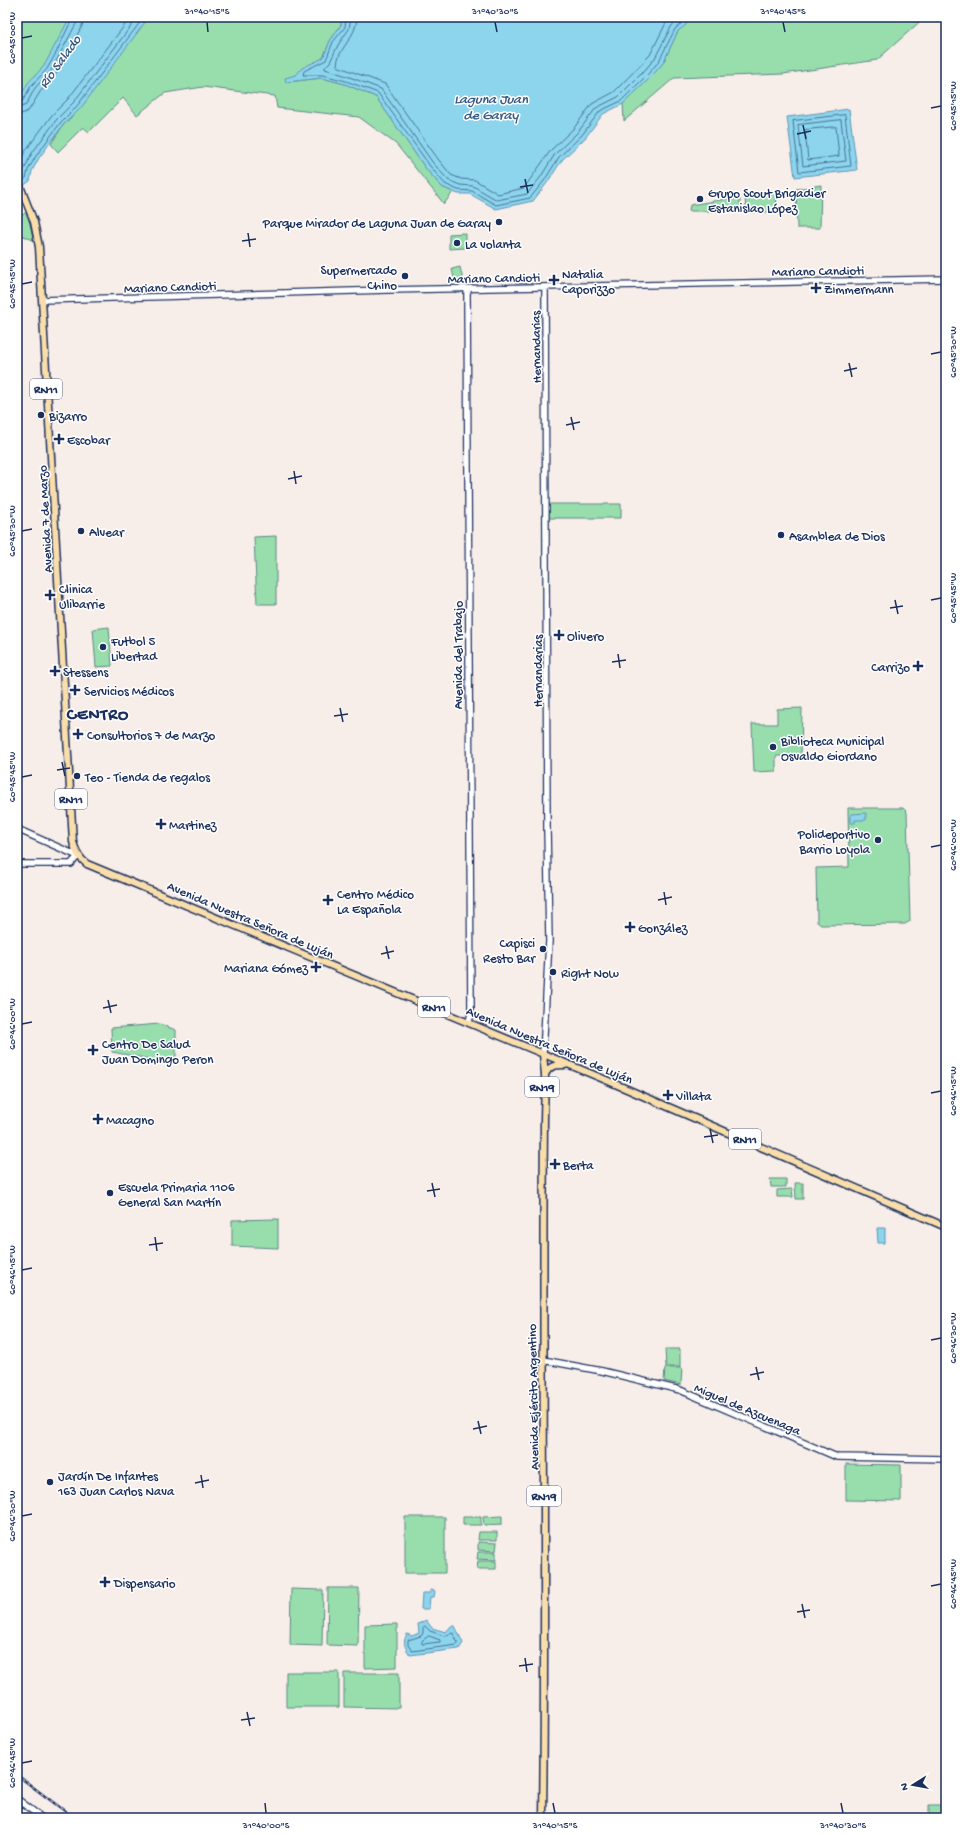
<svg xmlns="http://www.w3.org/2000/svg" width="963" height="1835" viewBox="0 0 963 1835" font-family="'Gochi Hand',sans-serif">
<rect width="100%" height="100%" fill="#f8eee9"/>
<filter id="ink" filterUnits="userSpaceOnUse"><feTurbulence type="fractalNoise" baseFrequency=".025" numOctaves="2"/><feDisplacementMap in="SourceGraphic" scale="8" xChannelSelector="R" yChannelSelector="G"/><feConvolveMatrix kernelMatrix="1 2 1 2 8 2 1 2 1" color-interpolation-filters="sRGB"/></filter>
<g filter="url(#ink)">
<path fill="#98deac" stroke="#5a8685" d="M17 17H342L341 25 330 41 323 58 287 82 322 78 345 84 376 97 426 169 442 187 453 192 444 204 396 144 359 117 277 108 275 96 203 87 165 93 137 115 123 98 89 132 83 127 58 152 51 144 64 124 72 117 17 103Z
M683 17H925L877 60 783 74 674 78 624 121 623 104 663 63 678 31 687 21Z
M821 185 820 228H797L796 189Z
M776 191 777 212H746L745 196Z
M738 197 740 199V209L738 211H691L689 210 690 205Z
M27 212 31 227H33L35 241 17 233V218Z
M465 233V248L449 249V234Z
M460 267 463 280 455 282 452 269Z
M549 504H621V518H549Z
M276 536V604H257L254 537Z
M109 627 112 666 96 667 93 629Z
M802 708 801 756H776V771L754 772 752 724H777V709Z
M848 808H903L907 812 910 921 905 924 821 925 817 922 816 868 849 867Z
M159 1024 176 1030V1064L112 1052 111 1028Z
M770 1179H786V1187H771Z
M795 1183H803V1199H796Z
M792 1189 793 1197H777V1190Z
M278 1219V1248L232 1246V1220Z
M665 1349H680V1367H666Z
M665 1368H682L681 1385 664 1381Z
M846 1464 901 1465V1501L846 1500Z
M502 1516V1524L484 1525 483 1517Z
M405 1517H445V1573H405Z
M463 1517H481V1525H463Z
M479 1532H497V1540H478Z
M478 1542 497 1543 496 1551 478 1550Z
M478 1552H496V1560L477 1559Z
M478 1561H496V1569H477Z
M328 1588H359L358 1646 327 1645Z
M291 1589 323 1590 322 1646 290 1645Z
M397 1624V1667L365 1668V1625Z
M286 1672H339V1707H286Z
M344 1673H399V1708L344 1707Z
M929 1805H946V1818H929Z"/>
<path fill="#8cd5ed" stroke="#5f93b4" d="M70 17H149L80 109 64 124 39 158 32 171 30 181 17 190V102L28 83 44 66Z
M342 17H681L687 21 686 25 678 31 663 63 652 76 623 104 603 114 585 138 562 160 547 183 533 201 496 209 470 194H458L442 187 426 169 376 97 345 84 322 78 286 82 285 78 296 75 302 68 323 58 330 41 341 25Z
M849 109 857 170 795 177 787 117Z
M866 813V820H855V823H851V814Z
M877 1228H885V1243H878Z
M430 1590 435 1591 434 1597H430L429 1609H421L422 1593H430Z
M426 1620 432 1628 446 1632 451 1626H455L463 1643 459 1649 410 1655C405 1647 402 1643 407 1634L412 1636 419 1633 418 1624Z"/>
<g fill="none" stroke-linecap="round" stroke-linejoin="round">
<path stroke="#487197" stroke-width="1" d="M346 17 345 27 333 42 326 60 304 71 303 75H323L346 81 378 93 430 166 445 184 458 190 472 191 496 205 530 198 544 181 559 157 582 135 600 111 621 101 649 73 659 61 675 29 681 24 680 17
M351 17 349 29 338 45 330 62 325 67V69L347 76 381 89 433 163 448 180 460 185 473 186 497 200 527 194 540 178 555 154 578 132 596 108 618 97 645 70 655 58 671 27 675 22V17
M357 17C357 38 337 48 337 66L385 84 438 159 451 175 461 179 475 180 498 194 524 188 551 150 574 128 592 104 614 92 650 55 669 17
M17 103 22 102 31 86 47 69 56 53 73 17
M17 109 26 105 35 88 51 71 77 22 78 17
M17 115 24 113 29 110 40 92 56 74 82 26 84 17
M845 115 851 166 799 172 793 121Z
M841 120 846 161 803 166 798 125Z
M836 127 839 156 808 160 805 130Z
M17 168 26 150 52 115 68 99 131 17
M21 176 32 153 57 119 73 103 138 17
M23 181 26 178 28 170 36 156 61 122 77 106 144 17
M425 1626 430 1631 444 1636 453 1633 458 1643 457 1645 412 1651 408 1645V1640L421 1636 423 1633V1628Z
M429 1636 440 1640V1642L422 1644V1641Z"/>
<g stroke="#1b2f5e" stroke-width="8">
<path id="secondary" d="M42 300 388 290 946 279
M17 829 78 856 71 864H17
M469 1022 471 1013 467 293 469 289
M543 1054 549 941 547 828 545 287
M543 1360 602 1371 680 1390 837 1457 946 1459
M17 1799 42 1818"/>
</g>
<g stroke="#1b2f5e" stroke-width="9">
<path id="primary" d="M17 178 34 222 39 247 73 842C76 852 79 858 87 864L606 1080 946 1227
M545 1075C549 1065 556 1065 565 1065
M543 1818C546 1585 542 1353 544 1120L545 1075 543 1054"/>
</g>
<use href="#secondary" stroke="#fff" stroke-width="5.5"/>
<use href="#primary" stroke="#f9deab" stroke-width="6"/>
<g stroke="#1b2f5e" stroke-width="2.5">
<path id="rail" d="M17 1775 74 1818"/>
</g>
<use href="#rail" stroke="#fff" stroke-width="1" stroke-dasharray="3" stroke-linecap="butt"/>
</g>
</g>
<path fill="none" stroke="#1b2f5e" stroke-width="1.5" d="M207 22 208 32M495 22 497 32M783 22 785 32M22 38 32 36M931 108 941 106M803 125 806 139M797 134 811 131M525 179 528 193M520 187 533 185M248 233 250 247M242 241 256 239M22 284 32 282M931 354 941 352M849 363 852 377M844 371 857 368M571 417 574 430M566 425 580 422M294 471 296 484M288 479 302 476M22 531 32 529M895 600 898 614M931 600 941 598M890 608 903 606M618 654 620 668M612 662 626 660M340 708 343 722M334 716 348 714M62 762 65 776M57 770 70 768M22 777 32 775M931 847 941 845M664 892 666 905M658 900 672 897M386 946 389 959M381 954 394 951M108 1000 111 1013M103 1008 117 1005M22 1024 32 1022M931 1093 941 1091M710 1129 713 1143M704 1137 718 1135M432 1183 435 1197M427 1191 440 1189M155 1237 157 1251M149 1245 163 1243M22 1270 32 1268M931 1340 941 1338M756 1367 759 1380M750 1375 764 1372M478 1421 481 1434M473 1429 487 1426M201 1475 203 1488M195 1483 209 1480M22 1516 32 1514M931 1586 941 1584M802 1604 805 1618M797 1612 810 1610M525 1658 527 1672M519 1666 533 1664M247 1712 250 1726M241 1720 255 1718M22 1763 32 1761M265 1803 266 1813M553 1803 555 1813M841 1803 843 1813"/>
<g fill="#1b2f5e" stroke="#fff" stroke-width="1.5">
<circle cx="700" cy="199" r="4"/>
<circle cx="499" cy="222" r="4"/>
<circle cx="457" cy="243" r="4"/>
<circle cx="405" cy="276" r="4"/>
<path d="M552 274h4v4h4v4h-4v4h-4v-4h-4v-4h4z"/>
<path d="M814 282h4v4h4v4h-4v4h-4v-4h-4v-4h4z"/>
<circle cx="41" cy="415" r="4"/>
<path d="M57 433h4v4h4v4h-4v4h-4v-4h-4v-4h4z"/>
<circle cx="81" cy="531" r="4"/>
<circle cx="781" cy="535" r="4"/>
<path d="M48 589h4v4h4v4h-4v4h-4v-4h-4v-4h4z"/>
<path d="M557 629h4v4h4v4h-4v4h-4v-4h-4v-4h4z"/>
<circle cx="103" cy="647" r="4"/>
<path d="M916 660h4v4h4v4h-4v4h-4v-4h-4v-4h4z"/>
<path d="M53 665h4v4h4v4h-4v4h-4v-4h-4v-4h4z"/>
<path d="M73 684h4v4h4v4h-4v4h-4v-4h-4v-4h4z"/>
<path d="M76 728h4v4h4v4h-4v4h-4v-4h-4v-4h4z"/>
<circle cx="773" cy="747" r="4"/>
<circle cx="77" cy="776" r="4"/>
<path d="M159 818h4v4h4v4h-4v4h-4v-4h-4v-4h4z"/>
<circle cx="878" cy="840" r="4"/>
<path d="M326 894h4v4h4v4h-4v4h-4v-4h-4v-4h4z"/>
<path d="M628 921h4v4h4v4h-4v4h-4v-4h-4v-4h4z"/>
<circle cx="543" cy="949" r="4"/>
<path d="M314 961h4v4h4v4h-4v4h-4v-4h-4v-4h4z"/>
<circle cx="553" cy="972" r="4"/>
<path d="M91 1044h4v4h4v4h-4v4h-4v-4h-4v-4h4z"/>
<path d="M666 1089h4v4h4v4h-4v4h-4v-4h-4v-4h4z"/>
<path d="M96 1113h4v4h4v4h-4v4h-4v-4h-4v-4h4z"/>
<path d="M553 1158h4v4h4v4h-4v4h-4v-4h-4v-4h4z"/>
<circle cx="110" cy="1193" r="4"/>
<circle cx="50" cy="1482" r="4"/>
<path d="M103 1576h4v4h4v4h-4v4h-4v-4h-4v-4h4z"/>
</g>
<g text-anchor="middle" stroke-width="3" stroke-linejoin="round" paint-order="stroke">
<g fill="#fff" stroke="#5f6d8e" stroke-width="1">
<rect x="30" y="379" width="32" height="20" rx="3"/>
<rect x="55" y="789" width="32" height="20" rx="3"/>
<rect x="418" y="997" width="32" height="20" rx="3"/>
<rect x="525" y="1077" width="34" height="20" rx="3"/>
<rect x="729" y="1129" width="32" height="20" rx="3"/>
<rect x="527" y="1486" width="34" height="20" rx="3"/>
</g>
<g font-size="12" font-weight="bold" fill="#1b2f5e">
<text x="46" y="393">RN11</text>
<text x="71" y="803">RN11</text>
<text x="434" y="1011">RN11</text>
<text x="542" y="1091">RN19</text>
<text x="745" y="1143">RN11</text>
<text x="544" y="1500">RN19</text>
</g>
<g font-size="13" fill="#1b2f5e" stroke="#fff" text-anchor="start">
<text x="708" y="197">Grupo Scout Brigadier<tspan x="708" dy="15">Estanislao López</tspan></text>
<text x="491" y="227" text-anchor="end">Parque Mirador de Laguna Juan de Garay</text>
<text x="465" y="248">La volanta</text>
<text x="397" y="274" text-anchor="end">Supermercado<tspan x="397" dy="15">Chino</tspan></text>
<text x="562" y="278">Natalia<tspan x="562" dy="15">Caporizzo</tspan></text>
<text x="824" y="293">Zimmermann</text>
<text x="49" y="420">Bizarro</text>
<text x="67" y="444">Escobar</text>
<text x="89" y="536">Alvear</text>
<text x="789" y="540">Asamblea de Dios</text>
<text x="59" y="593">Clinica<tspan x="59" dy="15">Ulibarrie</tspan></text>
<text x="567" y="640">Olivero</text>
<text x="111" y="645">Futbol 5<tspan x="111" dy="15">Libertad</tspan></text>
<text x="910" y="671" text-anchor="end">Carrizo</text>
<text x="63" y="676">Stessens</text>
<text x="84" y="695">Servicios Médicos</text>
<text x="87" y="739">Consultorios 7 de Marzo</text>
<text x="781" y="745">Biblioteca Municipal<tspan x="781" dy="15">Osvaldo Giordano</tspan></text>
<text x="85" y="781">Teo - Tienda de regalos</text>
<text x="169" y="829">Martinez</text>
<text x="870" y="838" text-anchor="end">Polideportivo<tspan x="870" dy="15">Barrio Loyola</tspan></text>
<text x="337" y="898">Centro Médico<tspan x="337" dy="15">La Española</tspan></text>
<text x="638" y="932">González</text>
<text x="535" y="947" text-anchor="end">Capisci<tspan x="535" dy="15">Resto Bar</tspan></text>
<text x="308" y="972" text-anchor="end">Mariana Gómez</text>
<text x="561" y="977">Right Now</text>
<text x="102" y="1048">Centro De Salud<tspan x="102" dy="15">Juan Domingo Peron</tspan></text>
<text x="676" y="1100">Villata</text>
<text x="106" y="1124">Macagno</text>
<text x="563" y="1169">Berta</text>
<text x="118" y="1191">Escuela Primaria 1106<tspan x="118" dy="15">General San Martín</tspan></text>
<text x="58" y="1480">Jardín De Infantes<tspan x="58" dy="15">163 Juan Carlos Nava</tspan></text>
<text x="114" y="1587">Dispensario</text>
</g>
<g font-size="13" fill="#1b2f5e" stroke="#fff">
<text transform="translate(818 270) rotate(-1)" y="5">Mariano Candioti</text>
<text transform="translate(494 277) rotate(-1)" y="5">Mariano Candioti</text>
<text transform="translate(170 286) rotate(-2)" y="5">Mariano Candioti</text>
<text transform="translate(535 347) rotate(-91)" y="5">Hernandarias</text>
<text transform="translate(44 519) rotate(-93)" y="5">Avenida 7 de Marzo</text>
<text transform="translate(457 655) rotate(-90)" y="5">Avenida del Trabajo</text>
<text transform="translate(537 671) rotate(-90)" y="5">Hernandarias</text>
<text transform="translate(251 919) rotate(23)" y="5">Avenida Nuestra Señora de Luján</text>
<text transform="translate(550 1044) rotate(23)" y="5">Avenida Nuestra Señora de Luján</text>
<text transform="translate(532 1397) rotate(-91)" y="5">Avenida Ejército Argentino</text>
<text transform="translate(748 1408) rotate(23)" y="5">Miguel de Azcuenaga</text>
</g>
<g font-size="14" font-style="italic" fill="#375882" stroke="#fff">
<text transform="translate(59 61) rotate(-54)" y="5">Río Salado</text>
<text x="491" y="103">Laguna Juan<tspan x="491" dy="16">de Garay</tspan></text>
</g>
<g font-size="17" font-weight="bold" letter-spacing="1" fill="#1b2f5e" stroke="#fff">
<text x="98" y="719">CENTRO</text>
</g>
</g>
<rect width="963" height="1835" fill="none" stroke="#fff" stroke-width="44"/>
<g transform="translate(913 1785) rotate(259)" stroke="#ffffff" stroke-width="3" paint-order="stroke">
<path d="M0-3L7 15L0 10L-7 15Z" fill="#1b2f5e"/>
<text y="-6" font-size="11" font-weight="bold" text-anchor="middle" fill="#1b2f5e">N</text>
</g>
<rect x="22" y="22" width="919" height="1791" fill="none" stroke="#1b2f5e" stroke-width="1.5"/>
<g font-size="10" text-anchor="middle" fill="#1b2f5e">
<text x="207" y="14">31°40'15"S</text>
<text x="495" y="14">31°40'30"S</text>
<text x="783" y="14">31°40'45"S</text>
<text transform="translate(11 38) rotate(-90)" y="4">60°45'00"W</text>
<text transform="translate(952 106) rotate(-90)" y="4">60°45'15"W</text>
<text transform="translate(11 284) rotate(-90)" y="4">60°45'15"W</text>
<text transform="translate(952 352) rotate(-90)" y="4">60°45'30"W</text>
<text transform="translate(11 531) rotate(-90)" y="4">60°45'30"W</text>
<text transform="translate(952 598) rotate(-90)" y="4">60°45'45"W</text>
<text transform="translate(11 777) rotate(-90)" y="4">60°45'45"W</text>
<text transform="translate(952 845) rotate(-90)" y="4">60°46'00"W</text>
<text transform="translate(11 1024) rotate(-90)" y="4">60°46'00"W</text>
<text transform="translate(952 1091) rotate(-90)" y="4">60°46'15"W</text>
<text transform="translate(11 1270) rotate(-90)" y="4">60°46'15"W</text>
<text transform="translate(952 1338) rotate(-90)" y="4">60°46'30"W</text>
<text transform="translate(11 1516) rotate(-90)" y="4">60°46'30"W</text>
<text transform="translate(952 1584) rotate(-90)" y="4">60°46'45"W</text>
<text transform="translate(11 1763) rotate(-90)" y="4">60°46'45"W</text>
<text x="266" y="1828">31°40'00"S</text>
<text x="555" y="1828">31°40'15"S</text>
<text x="843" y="1828">31°40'30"S</text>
</g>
</svg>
